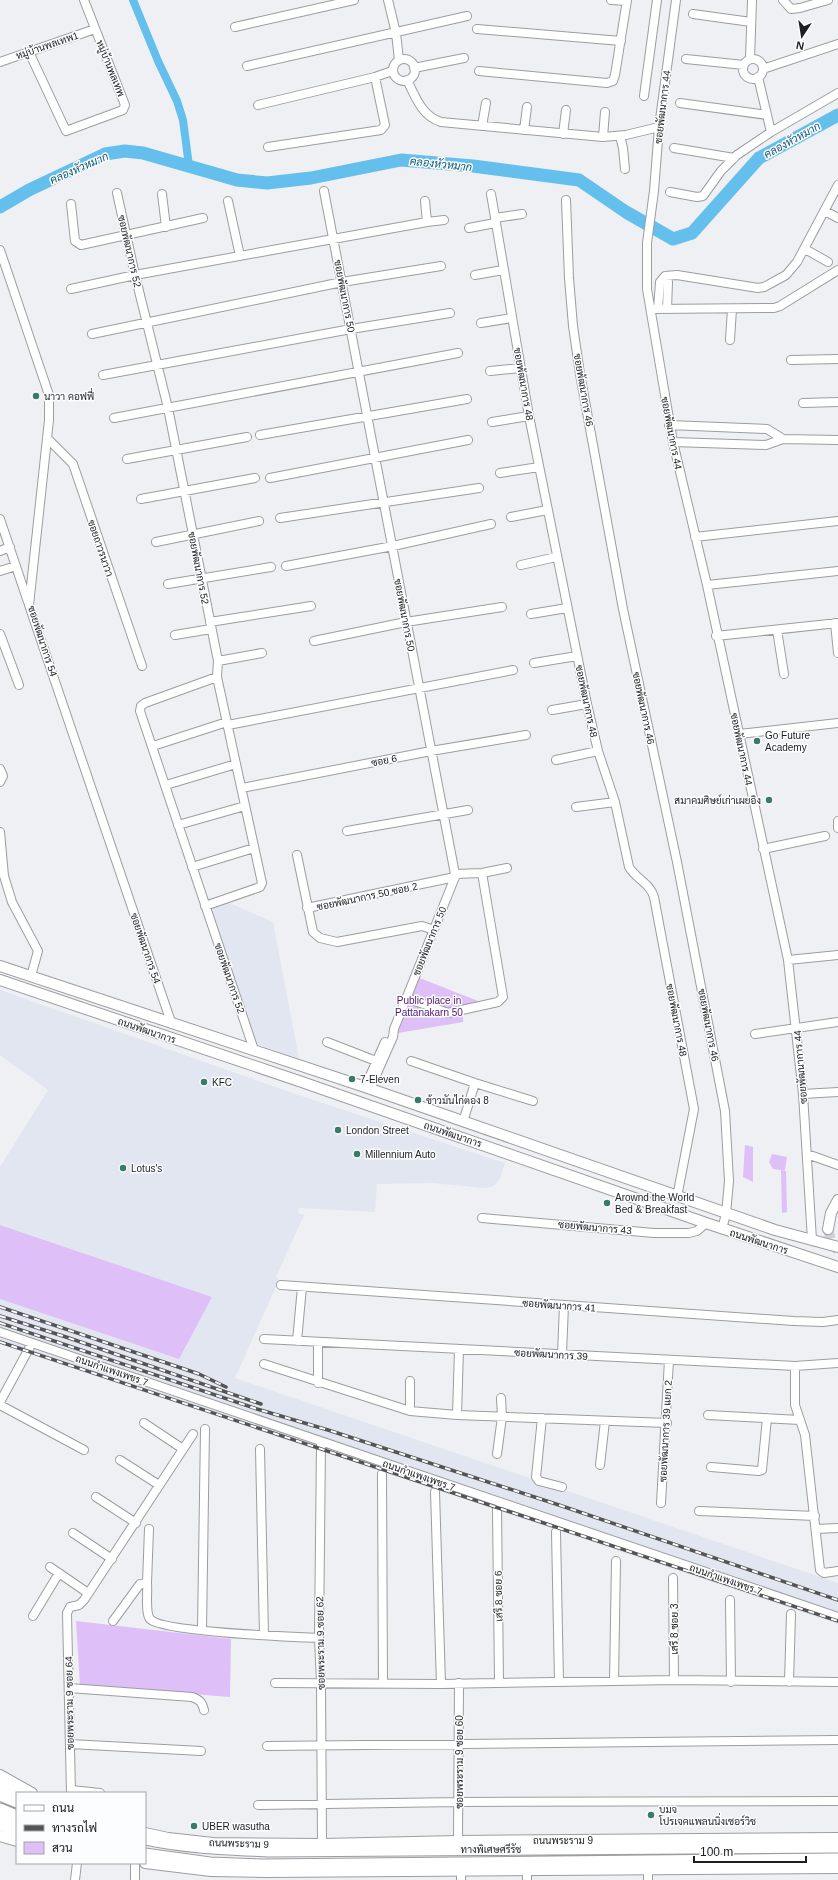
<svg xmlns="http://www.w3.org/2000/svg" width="838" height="1880" viewBox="0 0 838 1880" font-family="Arial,Sarabun,sans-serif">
<rect width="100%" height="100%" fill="#eef0f3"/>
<path fill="#e2e6f1" d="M227 902 273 922 299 1059 257 1044 210 908Z
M0 990 304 1097 505 1163 500 1179 494 1186 484 1188 432 1183 377 1184 375 1212 299 1208 298 1213 304 1215 276 1277 279 1280 235 1378 838 1583V1624L0 1344V1299L179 1358 211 1297 0 1225V1167L48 1090 0 1055Z"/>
<path fill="#debff8" d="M417 977 478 1001V1007L463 1010V1022L398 1033 397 1027Z
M745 1145 753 1147V1182L743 1177Z
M772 1154 787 1157 785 1170H782L786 1171 787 1212 782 1213 781 1170 773 1169 769 1162Z
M0 1225 212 1297 179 1359 0 1299Z
M76 1621 231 1639 230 1697 80 1685Z"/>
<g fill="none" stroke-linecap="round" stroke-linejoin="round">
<path stroke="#64bfec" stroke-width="8" d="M133 0 158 61 177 101 183 120 189 166"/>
<path stroke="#64bfec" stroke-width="13" d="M0 207 29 190 105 154 125 151 143 153 237 180 267 183 311 178 401 160 473 166 579 180 626 212 673 239 692 233 759 158 838 115"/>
<path stroke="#cfd0d3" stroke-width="10" stroke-dasharray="10 5" stroke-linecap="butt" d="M828 1229 831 1241 838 1251"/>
<g stroke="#9c9da1" stroke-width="10">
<path id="minor" d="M388 0 396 33 399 60
M611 0 626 1
M676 0 659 127 654 191 647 243V289L673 442 707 585 788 960 803 1094 812 1240
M783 0 791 9 800 8 828 0
M693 14 751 22
M235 27 354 0
M477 29 621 41
M29 52 66 131 123 110 125 105 84 0
M686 59 744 65
M750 59 752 0
M393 70a11 11 0 1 1 22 0a11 11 0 1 1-22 0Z
M743 69a10 10 0 1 1 20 0a10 10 0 1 1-20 0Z
M0 62 95 29
M247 66 467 16
M414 68 464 58
M763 69 838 44
M479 71 607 83 613 81 615 75 627 0
M758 77 771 132
M407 80C416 98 422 116 441 122L603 137 626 135 659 127
M644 96 657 0
M680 103 767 115
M258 105 375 77 392 71
M482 126 486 103
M524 130 527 107
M563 134 566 110
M620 136 623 148 625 169
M603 137 605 112
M268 147 381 130 385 125 375 77
M674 148 734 158
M324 191 455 874V877L394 1029 393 1037 370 1089
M670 192 697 197 703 196 721 171 737 155 771 132 838 93
M117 193 135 275 168 408 218 661 217 677 262 883 260 887 205 906
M162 194 166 227
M491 194 529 416 587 704 598 751 615 802 629 867C636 879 650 883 654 897L694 1109 677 1197
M566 200 569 278 573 326 580 374 623 609 677 862 725 1111 729 1181 726 1214 722 1229
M228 201 240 256
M425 201 427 222
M71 204 75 241 81 245 203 218
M825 211 838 218
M495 218 522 214
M469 228 495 223
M805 249 828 262
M0 250 49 395V420L29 605 171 1022
M475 275 503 270
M665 276 668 282 667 309
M71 289 135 275 427 222 444 220
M653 309 774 308 780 306 838 270
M658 309 660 282 665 276 677 275 758 288 764 287 786 275 797 262 838 185
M481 323 512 318
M92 334 342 282 441 266
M730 340 732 309
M791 360 838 359
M490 371 521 368
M103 375 351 329 450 313
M803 403 838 402
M114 418 458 353
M492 422 529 416
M669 425 767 429 783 439
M260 435 467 399
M47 438 73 464 142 666
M673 442 766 445 783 439 838 440
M127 459 247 437
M500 473 539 467
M270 478 468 440
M141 499 255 478
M511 517 547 510
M280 518 479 488
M0 519 28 602
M695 537 838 521
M156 542 259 521
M0 551 10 547
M521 565 556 557
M286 566 393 546 491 524
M0 571 16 566
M168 584 271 567
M707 585 838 571
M531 614 567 608
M210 622 311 606
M835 623 838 653
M777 630 784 674
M0 634 19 685
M175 635 211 629
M716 636 838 623
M314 641 406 622 502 607
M218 661 262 653
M534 663 577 656
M217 677 145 703 141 706 140 711 254 1050
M552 710 587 704
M228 725 513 670
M739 734 838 723
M153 746 227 722
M556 760 598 751
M0 769 3 776 0 782
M166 785 236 764
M242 788 431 751 526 735
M576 807 615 802
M838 821V828
M178 825 245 806
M347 831 468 810
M0 832 4 876 12 902 38 951 31 976
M763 849 825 836
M297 855 313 932 320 938 337 942 422 926 434 930
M192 867 254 848
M455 874 482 873 507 868
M307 908 455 877
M788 960 838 955
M407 998 448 1013 498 1002 503 997 482 873
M755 1034 838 1022
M327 1042 376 1061
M411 1061 475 1083 533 1101
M365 1087 385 1042
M803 1094 838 1092
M463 1122 475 1083
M807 1154 838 1165
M482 1218 654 1233H689L697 1231 706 1223
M281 1285 794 1321 823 1322 838 1320
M0 1332 838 1617
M264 1339 795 1366 838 1363
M297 1341 302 1287
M318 1342V1383
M562 1354 564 1305
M264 1364 410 1411 457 1415 667 1423
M795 1366V1405L805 1435 820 1570 824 1573 838 1571
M410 1381V1411
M0 1402 32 1343
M0 1405 84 1450
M457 1415 459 1349
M708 1415 800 1420
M542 1418 536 1477 539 1481 562 1487
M144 1423 183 1449
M321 1442 319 1638 321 1683 322 1844
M260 1449 264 1635
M497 1454 502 1417 501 1398
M120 1460 159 1485
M600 1465 605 1421
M711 1467 759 1471 762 1470 767 1418
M382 1474 383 1683
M435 1492 441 1684
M96 1497 136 1523
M661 1503 669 1360
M497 1509 499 1682
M699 1511 815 1516
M816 1529 838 1528
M556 1532 559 1681
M73 1533 112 1559
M50 1567 88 1593
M673 1578 674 1680
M147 1583 149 1529
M730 1600 731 1682
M33 1616 59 1573
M113 1621 140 1584 147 1583C148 1591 145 1613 150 1619 161 1632 296 1637 319 1638
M202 1630 205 1429
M614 1681 616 1561
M789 1682 791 1614
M275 1683 441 1684 674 1680 838 1682
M69 1688 192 1697C200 1700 202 1702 204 1710
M70 1744 201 1751
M267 1746 838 1740
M71 1790 100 1793
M71 1793 67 1613 70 1607 79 1605 84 1600 193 1434
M258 1805 459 1802 838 1801
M458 1841 459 1683
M648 1869V1880
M75 1880 77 1863
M135 1880V1863
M461 1880V1871
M527 1880V1870"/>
</g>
<g stroke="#9c9da1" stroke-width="12">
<path id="major" d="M0 966 365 1087 775 1230 838 1247
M0 980 299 1081 706 1223 838 1267
M828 1229 831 1213 838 1200
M0 1775 32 1793
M0 1818 17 1825
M145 1833 168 1838 213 1843 322 1844 458 1841 838 1838
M0 1836 17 1841
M145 1863 211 1871 265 1872 838 1868"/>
</g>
<g stroke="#9c9da1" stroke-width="13">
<path id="highway" d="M0 1784 21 1793
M0 1795 17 1802
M0 1809 17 1816
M0 1825 17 1832
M145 1839C186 1848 227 1849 268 1851L838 1847
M145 1854 210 1863 264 1865 838 1859"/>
</g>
<use href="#minor" stroke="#fff" stroke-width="8"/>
<use href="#major" stroke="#fff" stroke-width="10"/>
<use href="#highway" stroke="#fff" stroke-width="11"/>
<g stroke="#545456" stroke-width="3.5">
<path id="rail" d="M0 1307 199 1374 226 1387
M0 1316 66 1337 261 1404
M0 1323 257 1409 328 1430 562 1506 838 1600
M0 1342 838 1621"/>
</g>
<use href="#rail" stroke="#fcfdfe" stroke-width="2" stroke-dasharray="6" stroke-linecap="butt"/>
</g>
<g fill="#3a7a69" stroke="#fcfdfe" stroke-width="1.5">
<circle cx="36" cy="396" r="4"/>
<circle cx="757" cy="741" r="4"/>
<circle cx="769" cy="800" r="4"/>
<circle cx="352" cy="1079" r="4"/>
<circle cx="204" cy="1082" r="4"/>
<circle cx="418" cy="1100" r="4"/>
<circle cx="338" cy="1130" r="4"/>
<circle cx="357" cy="1154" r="4"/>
<circle cx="123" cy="1168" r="4"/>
<circle cx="607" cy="1203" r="4"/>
<circle cx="651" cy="1815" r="4"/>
<circle cx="194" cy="1826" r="4"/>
</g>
<g text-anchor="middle" stroke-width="3" stroke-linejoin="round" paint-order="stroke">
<g font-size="10" fill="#1e1e20" stroke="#fcfdfe">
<text transform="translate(47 45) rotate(-19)" y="4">หมู่บ้านพลเทพ1</text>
<text transform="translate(111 68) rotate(68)" y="4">หมู่บ้านพลเทพ</text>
<text transform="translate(662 107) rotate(-83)" y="4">ซอยพัฒนาการ 44</text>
<text transform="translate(130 251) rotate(77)" y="4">ซอยพัฒนาการ 52</text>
<text transform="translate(345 296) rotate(79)" y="4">ซอยพัฒนาการ 50</text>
<text transform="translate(524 384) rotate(80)" y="4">ซอยพัฒนาการ 48</text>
<text transform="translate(584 390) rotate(80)" y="4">ซอยพัฒนาการ 46</text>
<text transform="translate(672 433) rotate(79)" y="4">ซอยพัฒนาการ 44</text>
<text transform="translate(101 548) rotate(71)" y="4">ซอยถาวรนาวา</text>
<text transform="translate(199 568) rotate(79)" y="4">ซอยพัฒนาการ 52</text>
<text transform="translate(405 615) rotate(79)" y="4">ซอยพัฒนาการ 50</text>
<text transform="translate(43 641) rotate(72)" y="4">ซอยพัฒนาการ 54</text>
<text transform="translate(587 701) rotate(78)" y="4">ซอยพัฒนาการ 48</text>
<text transform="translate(644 708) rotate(78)" y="4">ซอยพัฒนาการ 46</text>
<text transform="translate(742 749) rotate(78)" y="4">ซอยพัฒนาการ 44</text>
<text transform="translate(384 760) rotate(-11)" y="4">ซอย 6</text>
<text transform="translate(367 896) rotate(-12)" y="4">ซอยพัฒนาการ 50 ซอย 2</text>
<text transform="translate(429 941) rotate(-68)" y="4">ซอยพัฒนาการ 50</text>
<text transform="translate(146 948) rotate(71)" y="4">ซอยพัฒนาการ 54</text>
<text transform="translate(230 978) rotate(71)" y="4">ซอยพัฒนาการ 52</text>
<text transform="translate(677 1020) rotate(79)" y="4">ซอยพัฒนาการ 48</text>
<text transform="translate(709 1025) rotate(79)" y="4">ซอยพัฒนาการ 46</text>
<text transform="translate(147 1030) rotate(19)" y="4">ถนนพัฒนาการ</text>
<text transform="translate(800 1067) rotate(-95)" y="4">ซอยพัฒนาการ 44</text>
<text transform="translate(453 1134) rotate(19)" y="4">ถนนพัฒนาการ</text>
<text transform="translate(595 1227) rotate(5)" y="4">ซอยพัฒนาการ 43</text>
<text transform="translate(759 1241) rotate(18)" y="4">ถนนพัฒนาการ</text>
<text transform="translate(559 1305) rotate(4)" y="4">ซอยพัฒนาการ 41</text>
<text transform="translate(551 1354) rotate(3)" y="4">ซอยพัฒนาการ 39</text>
<text transform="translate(112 1370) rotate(19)" y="4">ถนนกำแพงเพชร 7</text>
<text transform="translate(665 1431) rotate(-87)" y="4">ซอยพัฒนาการ 39 แยก 2</text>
<text transform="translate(419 1475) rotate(19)" y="4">ถนนกำแพงเพชร 7</text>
<text transform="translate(726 1579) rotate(19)" y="4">ถนนกำแพงเพชร 7</text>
<text transform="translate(498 1596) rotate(-91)" y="4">เสรี 8 ซอย 6</text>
<text transform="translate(674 1629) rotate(-90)" y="4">เสรี 8 ซอย 3</text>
<text transform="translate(320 1643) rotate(-91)" y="4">ซอยพระราม 9 ซอย 62</text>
<text transform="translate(69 1703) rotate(-91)" y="4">ซอยพระราม 9 ซอย 64</text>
<text transform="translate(459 1762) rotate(-90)" y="4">ซอยพระราม 9 ซอย 60</text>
<text x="563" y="1844">ถนนพระราม 9</text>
<text transform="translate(239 1843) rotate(2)" y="4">ถนนพระราม 9</text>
<text x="491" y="1853">ทางพิเศษศรีรัช</text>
</g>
<g font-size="10" fill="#1e1e20" stroke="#fcfdfe" text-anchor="start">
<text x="44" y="400">นาวา คอฟฟี่</text>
<text x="765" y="739">Go Future<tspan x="765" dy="12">Academy</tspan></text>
<text x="761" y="804" text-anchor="end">สมาคมศิษย์เก่าเผยอิง</text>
<text x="360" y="1083">7-Eleven</text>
<text x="212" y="1086">KFC</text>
<text x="426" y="1104">ข้าวมันไก่ตอง 8</text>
<text x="346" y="1134">London Street</text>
<text x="365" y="1158">Millennium Auto</text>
<text x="131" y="1172">Lotus's</text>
<text x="615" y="1201">Arownd the World<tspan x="615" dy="12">Bed &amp; Breakfast</tspan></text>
<text x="659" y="1813">บมจ<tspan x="659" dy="12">โปรเจคแพลนนิ่งเซอร์วิช</tspan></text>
<text x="202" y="1830">UBER wasutha</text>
</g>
<g font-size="10" fill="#4d196c" stroke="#fcfdfe">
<text x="429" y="1004">Public place in<tspan x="429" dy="12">Pattanakarn 50</tspan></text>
</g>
<g font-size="11" font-style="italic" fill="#0f5977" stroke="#fcfdfe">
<text transform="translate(792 140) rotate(-29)" y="4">คลองหัวหมาก</text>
<text transform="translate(441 164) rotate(6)" y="4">คลองหัวหมาก</text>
<text transform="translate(79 168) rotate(-24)" y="4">คลองหัวหมาก</text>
</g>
</g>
<rect x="16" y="1792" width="130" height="72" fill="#fcfdfe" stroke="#a3a4a5"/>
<rect x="24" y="1805" width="20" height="6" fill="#ffffff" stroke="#a3a4a5"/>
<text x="52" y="1812" font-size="12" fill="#1e1e20">ถนน</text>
<rect x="24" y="1825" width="20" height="6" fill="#545456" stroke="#a3a4a5"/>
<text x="52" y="1832" font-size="12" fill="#1e1e20">ทางรถไฟ</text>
<rect x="24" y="1842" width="20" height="12" fill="#debff8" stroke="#a3a4a5"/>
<text x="52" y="1852" font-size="12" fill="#1e1e20">สวน</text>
<g transform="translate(802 36) rotate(192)" stroke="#fcfdfe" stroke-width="3" paint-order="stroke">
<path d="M0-3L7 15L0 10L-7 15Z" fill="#1e1e20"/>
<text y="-6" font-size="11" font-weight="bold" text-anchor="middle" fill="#1e1e20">N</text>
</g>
<path d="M694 1856v6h112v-6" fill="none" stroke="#1e1e20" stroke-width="2"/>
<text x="700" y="1856" font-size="12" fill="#1e1e20" stroke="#fcfdfe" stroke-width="3" paint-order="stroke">100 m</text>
</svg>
